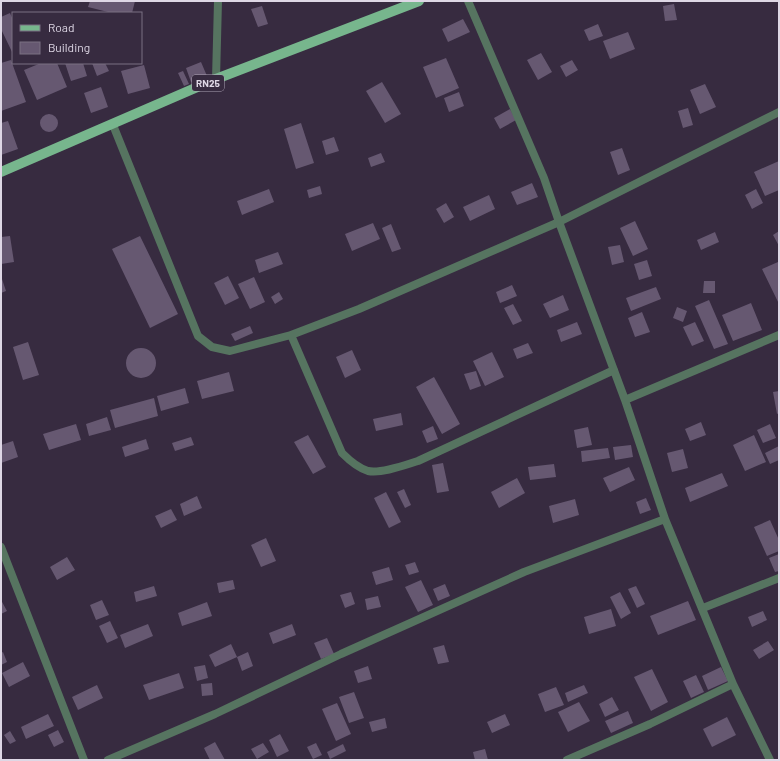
<svg xmlns="http://www.w3.org/2000/svg" width="780" height="761" viewBox="0 0 780 761" font-family="Barlow,sans-serif">
<rect width="100%" height="100%" fill="#372b40"/>
<path fill="#665871" d="M90 1H135L132 13H112L88 7Z
M674 4 677 20 665 21 663 6Z
M262 6 268 24 258 27 251 9Z
M10 13 13 20V54L1 29V17Z
M463 19 470 32 448 42 442 29Z
M598 24 603 36 589 41 584 30Z
M628 32 635 49 610 59 603 41Z
M541 53 552 72 538 80 527 60Z
M446 58 459 88 436 98 423 67Z
M11 60 26 102 1 111V63Z
M572 60 578 70 566 77 560 66Z
M201 62 207 76 191 82 186 68Z
M41 63H57L67 87 37 100 24 70Z
M65 63H83L87 76 71 81Z
M92 63H105L109 71 97 76Z
M144 65 150 88 128 94 121 71Z
M183 71 189 84 184 86 178 73Z
M382 82 401 114 385 123 366 91Z
M705 84 716 107 700 114 690 90Z
M101 87 108 107 91 113 84 93Z
M459 92 464 106 449 112 444 98Z
M688 108 693 125 683 128 678 111Z
M510 109 516 120 500 129 494 118Z
M40 123a9 9 0 1 1 18 0a9 9 0 1 1-18 0Z
M8 121 18 149 1 155V123Z
M301 123 314 163 296 169 284 129Z
M334 137 339 151 326 155 322 141Z
M622 148 630 170 618 175 610 152Z
M381 153 385 162 371 167 368 158Z
M779 161V190L765 196 754 172Z
M532 183 538 197 517 205 511 192Z
M320 186 322 194 309 198 307 190Z
M269 189 274 202 242 215 237 201Z
M756 189 763 203 752 209 745 195Z
M489 195 495 209 470 221 463 207Z
M446 203 454 217 444 223 436 209Z
M635 221 648 249 633 256 620 228Z
M373 223 380 239 352 251 345 234Z
M391 224 401 249 392 252 382 228Z
M779 231V246L773 235Z
M715 232 719 242 701 250 697 240Z
M10 236 14 262 1 264V237Z
M140 236 178 314 150 328 112 249Z
M620 245 624 262 612 265 608 247Z
M278 252 283 264 259 273 255 260Z
M647 260 652 276 639 280 634 264Z
M778 262 779 264V304L762 269Z
M1 276 6 291 1 293Z
M228 276 239 298 225 305 214 283Z
M254 277 265 302 250 309 238 284Z
M704 281H715V293H703Z
M512 285 517 296 500 303 496 292Z
M656 287 661 299 631 311 626 298Z
M279 292 283 299 275 304 271 297Z
M563 295 569 310 550 318 543 304Z
M709 300 728 344 714 349 695 306Z
M751 303 762 330 733 341 722 315Z
M513 304 522 321 513 325 504 308Z
M677 307 687 311 683 322 673 318Z
M642 312 650 332 635 337 628 318Z
M577 322 582 334 561 342 557 330Z
M695 322 704 341 692 346 683 327Z
M250 326 253 333 235 341 231 334Z
M28 342 39 375 23 380 13 347Z
M528 343 533 353 517 359 513 349Z
M126 363a15 15 0 1 1 30 0a15 15 0 1 1-30 0Z
M352 350 361 370 345 378 336 357Z
M492 352 504 377 485 386 473 361Z
M476 371 481 386 470 390 464 374Z
M229 372 234 391 202 399 197 381Z
M434 377 460 424 442 434 416 387Z
M185 388 189 403 161 411 157 396Z
M779 391V413L777 414 773 392Z
M154 398 158 416 115 428 110 410Z
M401 413 403 425 376 431 373 419Z
M107 417 111 430 89 436 86 424Z
M701 422 706 435 690 441 685 429Z
M76 424 81 440 49 450 43 434Z
M770 424 776 438 763 443 757 430Z
M433 426 438 439 427 443 422 431Z
M588 427 592 445 577 448 574 430Z
M308 435 326 467 313 474 294 442Z
M754 435 766 462 745 471 733 445Z
M191 437 194 445 175 451 172 443Z
M146 439 149 449 125 457 122 447Z
M13 441 18 457 1 463V445Z
M631 445 633 457 615 460 613 447Z
M779 446V460L770 464 765 453Z
M608 448 610 458 582 462 581 451Z
M683 449 688 468 672 472 667 453Z
M443 463 449 491 437 493 432 465Z
M554 464 556 477 530 480 528 467Z
M629 467 635 480 610 492 603 478Z
M722 473 728 486 690 502 685 488Z
M517 478 525 493 499 508 491 492Z
M404 489 411 505 405 508 397 492Z
M386 492 401 522 389 528 374 498Z
M197 496 202 508 184 516 180 504Z
M646 498 651 510 640 514 636 502Z
M575 499 579 515 553 523 549 506Z
M171 509 177 520 161 528 155 516Z
M770 520 779 540V551L767 556 754 527Z
M266 538 276 561 261 567 251 545Z
M779 554V571L775 572 769 558Z
M67 557 75 570 57 580 50 567Z
M415 562 419 572 409 575 405 565Z
M389 567 393 580 376 585 372 572Z
M233 580 235 589 219 593 217 583Z
M421 580 433 605 418 612 405 587Z
M445 584 450 596 438 601 433 589Z
M154 586 157 596 136 602 134 592Z
M636 586 645 604 637 608 628 589Z
M351 592 355 604 345 608 340 595Z
M620 592 631 613 621 619 610 597Z
M378 596 381 607 367 610 365 599Z
M1 600 7 611 1 614Z
M102 600 109 615 96 620 90 605Z
M688 601 696 620 658 635 650 616Z
M207 602 212 616 182 626 178 613Z
M611 609 616 626 589 634 584 617Z
M763 611 767 620 752 627 748 617Z
M110 621 118 638 107 643 99 626Z
M148 624 153 636 125 648 120 635Z
M292 624 296 635 273 644 269 633Z
M327 638 334 654 321 659 314 643Z
M768 641 774 650 759 659 753 650Z
M231 644 237 657 215 667 209 655Z
M444 645 449 662 438 664 433 648Z
M3 652 7 662 1 665V653Z
M248 652 253 666 242 671 237 657Z
M23 662 30 676 9 687 2 673Z
M205 665 208 678 197 681 194 667Z
M368 666 372 679 358 683 354 671Z
M721 667 728 681 708 690 702 676Z
M652 669 668 702 651 711 634 677Z
M179 673 184 688 149 700 143 685Z
M696 675 704 692 691 698 683 681Z
M212 683 213 695 202 696 201 684Z
M97 685 103 698 78 710 72 697Z
M584 685 588 693 568 702 565 693Z
M556 687 564 705 545 712 538 694Z
M354 692 364 718 349 723 339 697Z
M612 697 619 710 605 717 599 704Z
M579 702 590 721 568 732 558 712Z
M337 703 351 734 336 741 322 709Z
M628 711 633 723 611 733 605 721Z
M48 714 54 726 26 739 21 727Z
M505 714 510 725 492 733 487 722Z
M727 717 736 735 712 747 703 729Z
M385 718 387 728 372 732 369 722Z
M58 730 64 742 54 747 48 735Z
M10 731 16 741 10 744 4 735Z
M280 734 289 751 277 757 269 740Z
M215 742 225 760H210L204 748Z
M263 743 269 752 257 759 251 749Z
M316 743 322 755 313 759 307 747Z
M343 744 346 751 330 759 327 752Z
M485 749 488 760H475L473 752Z"/>
<g fill="none" stroke-linecap="round" stroke-linejoin="round">
<path stroke="#567460" stroke-width="8" d="M468 1 544 178 559 222 625 400 665 519 733 684 770 760
M216 79 218 1
M113 125 198 336 212 347 230 351 291 335 359 309 559 222 779 112
M291 335 342 453C349 460 358 468 368 471 381 474 405 465 418 461L614 370
M625 400 779 335
M1 547 84 760
M703 608 779 578
M108 760 215 714 341 654 524 572 665 519
M567 760 650 724 733 684"/>
<path stroke="#77b68d" stroke-width="10" d="M1 172 216 79 419 1"/>
</g>
<g text-anchor="middle" stroke-width="4" stroke-linejoin="round" paint-order="stroke">
<rect fill="#372b40" stroke="#aca3b4" stroke-width="1" x="192" y="75" width="32" height="16" rx="3"/>
<g font-size="10" font-weight="bold" fill="#ded7e5">
<text x="208" y="87">RN25</text>
</g>
</g>
<rect width="780" height="761" fill="none" stroke="#ded7e5" stroke-width="4"/>
<rect x="12" y="12" width="130" height="52" fill="#372b40" stroke="#7a7082"/>
<rect x="20" y="25" width="20" height="6" fill="#77b68d" stroke="#7a7082"/>
<text x="48" y="32" font-size="12" fill="#ded7e5">Road</text>
<rect x="20" y="42" width="20" height="12" fill="#665871" stroke="#7a7082"/>
<text x="48" y="52" font-size="12" fill="#ded7e5">Building</text>
</svg>
